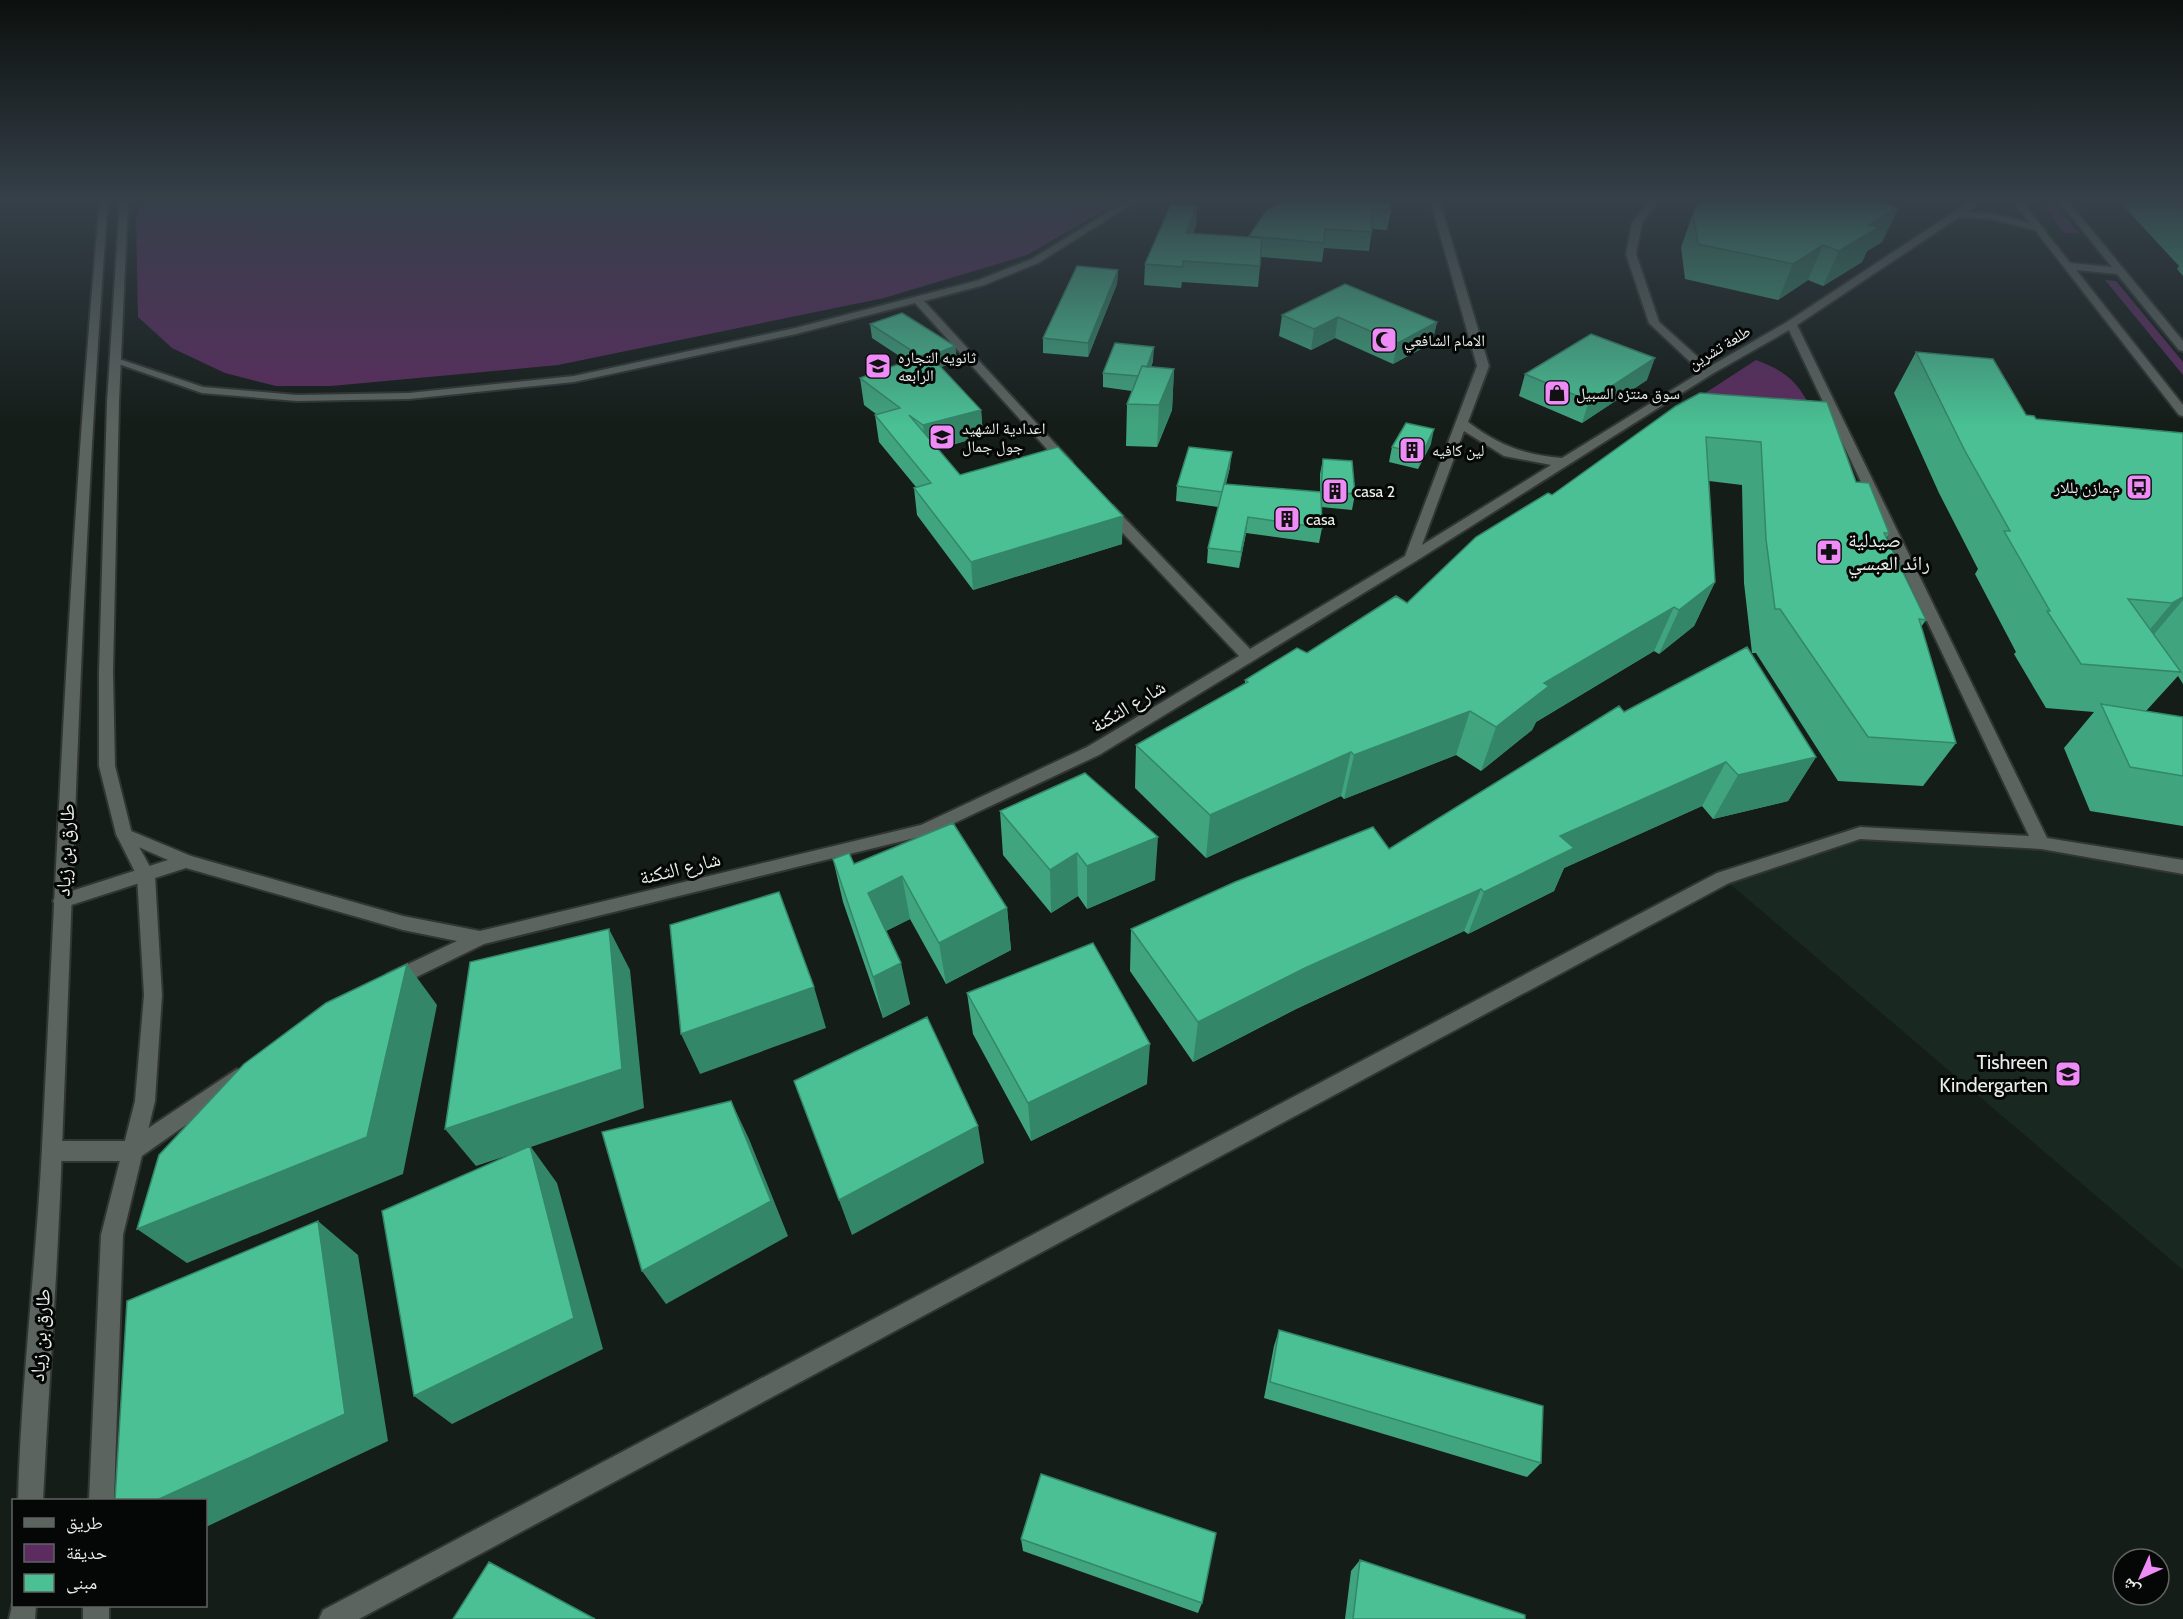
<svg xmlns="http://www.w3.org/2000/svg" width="2183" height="1619" viewBox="0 0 2183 1619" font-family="Cabin,'Noto Naskh Arabic',sans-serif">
<rect width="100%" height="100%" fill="#151d19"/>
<path fill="#192821" d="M1860 833 2041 843 2183 867V1270L1723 878Z"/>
<path fill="#5c2c60" d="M143 199H1124L1027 255 884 298 558 365 331 386H276L225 373 172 348 138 317 136 217Z
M2038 199H2051L2080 234 2064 233Z
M2105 280 2116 281 2183 362V375Z
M1756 360C1797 375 1802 391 1821 427L1673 414Z"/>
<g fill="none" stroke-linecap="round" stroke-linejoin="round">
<g stroke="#313533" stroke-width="4">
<path id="minor" d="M1130 199H1140L1038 263 984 285 924 301 1072 462V468H1064L915 303 796 334 574 382 409 399 297 401 202 393 110 361 119 359 203 387 297 395 409 393 574 376 795 328 976 281 1032 259Z
M1430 199H1439L1489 366 1468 422C1498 445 1524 455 1562 458L1701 372 1649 323 1626 254 1632 223 1650 199H1659L1642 223 1636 254 1659 322 1709 367 1787 322 1974 199H1984L1967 212 1991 213 2041 226 2043 228 2038 231 1991 219 1959 217 1797 325 2047 838 2183 860V874L2041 849 1860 839 1729 883 359 1619H319L323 1610 1717 873 1860 827 2029 836 1789 330 1712 374 1416 561 1099 755 931 834 484 944 394 988 387 986 385 980 387 974 457 941 403 930 186 868 62 908 56 906 53 901 56 896 168 860 118 838 116 834 118 830 124 828 191 856 403 916 480 931 921 825 1087 747 1239 656 1103 512V506H1113L1250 649 1405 556 1477 366ZM1464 431 1504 456 1551 465 1422 545Z
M237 1069 244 1072 247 1078 244 1084 139 1158 132 1161H52L45 1158 42 1151 45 1144 52 1141H129Z"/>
</g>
<g stroke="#313533" stroke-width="4">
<path id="secondary" d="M100 199H108C84 515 75 831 62 1147 58 1265 49 1382 43 1500H18C21 1383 36 1265 42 1148 58 831 71 515 100 199Z
M120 199H128L119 402 113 672 115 766 132 834 155 876 162 995 155 1101 123 1235 114 1500H89L101 1235 135 1101 144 995 137 876 116 834 99 766V672L107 402Z
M2011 199H2020L2070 263 2112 267 2057 199H2066L2183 341V351L2179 350 2117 274 2076 270 2183 405V416L2179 415Z
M14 1597V1606H36L35 1619H9Z
M83 1606H109V1619H83Z"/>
</g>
<use href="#minor" fill="#5b645f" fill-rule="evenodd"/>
<use href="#secondary" fill="#5b645f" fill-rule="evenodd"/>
</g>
<path fill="#40a57f" d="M1287 199 1391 211 1387 230 1372 229 1369 251 1324 248 1322 262 1261 257 1258 287 1182 282 1181 288 1144 285 1145 264 1197 206 1196 226 1193 234 1248 237Z
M2117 199H2183V276L2177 269 2179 266Z
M1898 208 1882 242 1867 251 1862 262 1823 286 1808 280 1778 300 1685 279 1681 247 1693 213Z
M1118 270 1117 284 1088 357 1043 353V338Z
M1282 315 1437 322 1432 343 1393 364 1335 338 1311 350 1279 336Z
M870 324 955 346 957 361 941 367 981 410 983 436 938 449 960 475 1122 544 973 590 917 515 914 488 916 487 879 442 875 415 876 414 864 405 860 378 907 361 872 338Z
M1916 352 2026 415 2036 419 2183 433V684L2178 676 2146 711 2183 717V826L2090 811 2064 748 2094 712 2046 708 2014 654 2016 652 1975 574 1978 569 1939 493 1894 393Z
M1153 361 1151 367 1174 369 1172 410 1157 447 1126 446 1127 404 1132 391 1103 387V373Z
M1525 374 1647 380 1582 423 1519 396Z
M1676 406 1856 482 1889 533 1886 538 1926 620 1921 627 1956 743 1923 786 1838 781 1756 653H1752L1744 583 1742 485 1709 481 1715 582 1694 626 1659 654 1654 651 1536 722 1532 730 1481 771 1456 755 1344 799 1341 796 1206 858 1135 788 1136 745 1245 684V680L1307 653 1407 603 1552 495Z
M1431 444 1418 469 1389 462 1392 447Z
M1323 459 1355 494 1352 510 1321 507 1322 528 1319 543 1246 533 1239 568 1207 563 1208 548 1218 507 1176 501 1177 486 1230 467 1226 484 1320 492V474Z
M1624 712 1816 757 1788 801 1713 819 1702 806 1564 868 1554 891 1468 934 1464 931 1296 1009 1193 1062 1130 971 1131 929 1389 849Z
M1000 811 1155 880 1087 909 1078 896 1051 913 1003 855Z
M833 859 854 864 1007 908 1011 950 946 984 910 919 886 931 910 1004 883 1018 843 902Z
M967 993 1147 1084 1031 1141 973 1034Z
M1279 1330 1541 1463 1527 1477 1264 1398 1274 1346Z
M1021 1539 1202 1603 1198 1613 1023 1551Z
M1360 1560 1525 1619H1345L1351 1571Z"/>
<path fill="#348668" d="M1197 206 1196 226 1185 254 1186 233Z
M1898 208 1882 242 1867 251 1862 262 1823 286 1839 251 1869 225Z
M1823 245 1808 280 1778 300 1793 264Z
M1118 270 1117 284 1088 357V343Z
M1338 317 1335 338 1311 350 1314 329Z
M1437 322 1432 343 1393 364 1398 343Z
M955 346 957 361 925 373 924 359Z
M1154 347 1153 361 1143 392V377Z
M1655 358 1647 380 1582 423 1589 401Z
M1174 369 1172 410 1157 447 1159 405Z
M981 410 983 436 926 452 923 425Z
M1434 429 1431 444 1418 469 1422 454Z
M1232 452 1230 467 1220 507 1222 492Z
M1123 516 1122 544 973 590 971 562Z
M1248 517 1246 533 1239 568 1241 552Z
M1715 582 1694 626 1659 654 1679 610Z
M2183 597V600L2151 638 2135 647 2172 603Z
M1674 607 1654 651 1536 722 1532 730 1481 771 1496 727 1544 683Z
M1470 711 1456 755 1344 799 1354 755Z
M1351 752 1341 796 1206 858 1210 815Z
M1816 757 1788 801 1713 819 1738 775Z
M1726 762 1702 806 1564 868 1554 891 1468 934 1484 892 1560 836Z
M1158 837 1155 880 1087 909V866Z
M1077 853 1078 896 1051 913 1050 870Z
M902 876 910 919 878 935 868 893Z
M1481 889 1464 931 1296 1009 1193 1062 1198 1022 1305 968Z
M1007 908 1011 950 946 984 939 943Z
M609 929 630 970 644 1108 531 1147 557 1183 603 1349 452 1424 414 1396 530 1148 476 1166 445 1129Z
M901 963 910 1004 883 1018 873 977Z
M407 964 437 1005 403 1174 187 1263 137 1229Z
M814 987 826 1028 700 1074 681 1034Z
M1150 1044 1147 1084 1031 1141 1028 1103Z
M731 1101 749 1139 788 1236 666 1304 642 1271Z
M978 1126 984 1163 852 1235 839 1200Z
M318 1221 358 1255 388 1441 206 1527V1500H157Z"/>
<path fill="#4ac094" stroke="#348668" stroke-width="1.5" d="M1287 199H1389L1391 211 1371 210 1372 232 1325 229 1324 243 1249 236 1266 211Z
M1701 199H1872L1898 208 1869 225 1879 227 1839 251 1823 245 1793 264 1698 244 1693 213Z
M2176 199H2183V207Z
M1171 204 1197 206 1186 233 1262 238 1260 266 1183 261V267L1145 264Z
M1077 266 1118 270 1088 343 1043 338Z
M1345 284 1437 322 1398 343 1338 317 1314 329 1282 315Z
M902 313 955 346 928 357 924 355 920 356 870 324Z
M1591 334 1655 358 1589 401 1525 374Z
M1115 343 1154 347 1147 367 1142 366 1138 376 1103 373Z
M1916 352 1993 359 2026 415 2034 416 2036 419 2183 433V597L2172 603 2128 599 2181 672 2081 664 2047 611H2050L2004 531H2010L1965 451Z
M924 355 938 364 981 410 923 425 909 415 960 475 1058 447 1123 516 971 562 914 488 931 483 875 415 900 408 860 378Z
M1142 366 1174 369 1159 405 1127 404Z
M1700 393 1827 402 1856 482 1869 483 1889 533H1884L1926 620 1919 619 1956 743 1868 737 1780 609H1775L1766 539 1761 442 1706 437 1715 582 1679 610 1674 607 1544 683 1549 686 1496 727 1470 711 1354 755 1351 752 1210 815 1136 745 1248 682 1245 680 1297 648 1307 653 1396 596 1407 603 1476 537 1548 493 1552 495 1676 406Z
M1406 423 1434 429 1422 454 1392 447Z
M1189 447 1232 452 1222 492 1177 486Z
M1323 459 1352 461 1355 494 1321 491Z
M1224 484 1321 492 1322 528 1248 517 1241 552 1208 548Z
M1747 647 1816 757 1738 775 1726 762 1560 836 1574 848 1484 892 1481 889 1305 968 1198 1022 1131 929 1235 882 1373 827 1389 849 1619 706 1624 712Z
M2101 704 2183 717V776L2130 767Z
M1085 773 1158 837 1087 866 1077 853 1050 870 1000 811Z
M953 823 1007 908 939 943 902 876 868 893 901 963 873 977 833 859 849 853 854 864Z
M779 892 814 987 681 1034 670 925Z
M609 929 622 1069 445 1129 470 962Z
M1093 943 1150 1044 1028 1103 967 993Z
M407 964 367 1137 137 1229 159 1155 244 1064 326 1003Z
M927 1017 978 1126 839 1200 794 1081Z
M731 1101 771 1201 642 1271 602 1132Z
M530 1146 574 1318 414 1396 382 1211Z
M318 1221 345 1414 157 1500H115L127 1301Z
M1279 1330 1543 1406 1541 1463 1270 1382Z
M1041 1474 1216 1533 1202 1603 1021 1539Z
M1360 1560 1525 1615V1619H1353Z
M489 1562 595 1619H453Z"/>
<linearGradient id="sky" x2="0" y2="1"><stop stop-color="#0c100e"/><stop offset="0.47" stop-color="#354049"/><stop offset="1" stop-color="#354049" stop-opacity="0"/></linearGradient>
<rect width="2183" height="426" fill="url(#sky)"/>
<defs>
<g id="mosque-square" transform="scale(1.35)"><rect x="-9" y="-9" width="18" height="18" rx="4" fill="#ef8bf7" stroke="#040705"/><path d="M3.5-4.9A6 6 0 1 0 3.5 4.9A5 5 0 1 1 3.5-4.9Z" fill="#111"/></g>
<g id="school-square" transform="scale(1.35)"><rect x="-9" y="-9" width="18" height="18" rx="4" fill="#ef8bf7" stroke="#040705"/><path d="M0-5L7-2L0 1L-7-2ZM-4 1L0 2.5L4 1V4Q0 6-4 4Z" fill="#111"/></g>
<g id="shop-square" transform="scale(1.35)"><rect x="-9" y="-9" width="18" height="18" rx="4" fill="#ef8bf7" stroke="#040705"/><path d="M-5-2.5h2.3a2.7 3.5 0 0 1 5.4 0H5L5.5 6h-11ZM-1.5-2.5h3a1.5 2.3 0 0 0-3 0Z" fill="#111"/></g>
<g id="building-square" transform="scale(1.35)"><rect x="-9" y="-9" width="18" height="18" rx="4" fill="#ef8bf7" stroke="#040705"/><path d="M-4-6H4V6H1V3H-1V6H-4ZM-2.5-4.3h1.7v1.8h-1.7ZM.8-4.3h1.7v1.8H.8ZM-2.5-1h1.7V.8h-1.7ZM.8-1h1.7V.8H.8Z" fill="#111"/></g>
<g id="bus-square" transform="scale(1.35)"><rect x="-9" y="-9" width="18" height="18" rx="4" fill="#ef8bf7" stroke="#040705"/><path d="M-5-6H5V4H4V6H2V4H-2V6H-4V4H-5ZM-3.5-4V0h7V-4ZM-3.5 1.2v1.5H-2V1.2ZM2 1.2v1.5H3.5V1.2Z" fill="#111"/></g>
<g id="pharmacy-square" transform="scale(1.35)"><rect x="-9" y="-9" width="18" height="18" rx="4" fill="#ef8bf7" stroke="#040705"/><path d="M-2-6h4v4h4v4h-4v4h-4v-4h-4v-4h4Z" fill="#111"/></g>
</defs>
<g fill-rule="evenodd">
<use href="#mosque-square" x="1384" y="340"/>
<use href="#school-square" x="878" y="366"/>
<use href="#shop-square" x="1557" y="393"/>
<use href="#school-square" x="942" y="437"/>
<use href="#building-square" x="1412" y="450"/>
<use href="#bus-square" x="2139" y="487"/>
<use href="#building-square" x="1335" y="491"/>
<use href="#building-square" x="1287" y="519"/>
<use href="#pharmacy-square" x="1829" y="552"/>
<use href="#school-square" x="2068" y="1074"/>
</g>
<g text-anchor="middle" stroke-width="6" stroke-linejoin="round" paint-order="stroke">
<g font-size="16" fill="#e9eeeb" stroke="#040705" text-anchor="start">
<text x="1404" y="346">الامام الشافعي</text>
<text x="898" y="363">ثانويه التجاره<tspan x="898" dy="18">الرابعه</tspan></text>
<text x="1576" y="399">سوق منتزه السبيل</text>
<text x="962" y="434">اعدادية الشهيد<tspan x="962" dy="18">جول جمال</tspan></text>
<text x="1432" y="456">لين كافيه</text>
<text x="2120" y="493" text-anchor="end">م.مازن بللار</text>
<text x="1354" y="497">casa 2</text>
<text x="1306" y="525">casa</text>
</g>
<g font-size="16" fill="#e9eeeb" stroke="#040705">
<text transform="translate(1719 347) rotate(-31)" y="6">طلعة تشرين</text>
</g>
<g font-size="20" fill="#e9eeeb" stroke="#040705" text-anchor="start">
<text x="1848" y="547">صيدلية<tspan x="1848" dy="23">رائد العبسي</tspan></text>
<text x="2048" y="1069" text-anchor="end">Tishreen<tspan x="2048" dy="23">Kindergarten</tspan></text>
</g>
<g font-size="20" fill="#e9eeeb" stroke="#040705">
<text transform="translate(1128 706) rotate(-31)" y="7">شارع الثكنة</text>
<text transform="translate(65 850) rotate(-87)" y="7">طارق بن زياد</text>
<text transform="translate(680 868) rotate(-14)" y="7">شارع الثكنة</text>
<text transform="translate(40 1335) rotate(-86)" y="7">طارق بن زياد</text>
</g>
</g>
<rect x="12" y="1499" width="195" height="108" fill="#040705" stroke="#606361" stroke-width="1.5"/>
<rect x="24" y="1518" width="30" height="9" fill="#5b645f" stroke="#606361" stroke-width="1.5"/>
<text x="66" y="1529" font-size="18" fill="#e9eeeb">طريق</text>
<rect x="24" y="1544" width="30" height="18" fill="#5c2c60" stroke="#606361" stroke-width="1.5"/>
<text x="66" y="1559" font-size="18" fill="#e9eeeb">حديقة</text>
<rect x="24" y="1574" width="30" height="18" fill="#4ac094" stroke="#606361" stroke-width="1.5"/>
<text x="66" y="1589" font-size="18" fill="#e9eeeb">مبنى</text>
<g transform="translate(2141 1577) rotate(225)"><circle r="28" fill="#040705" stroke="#606361" stroke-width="1.5"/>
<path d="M0-4.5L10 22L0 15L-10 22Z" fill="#ef8bf7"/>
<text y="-9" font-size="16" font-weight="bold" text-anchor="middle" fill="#e9eeeb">ش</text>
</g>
</svg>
